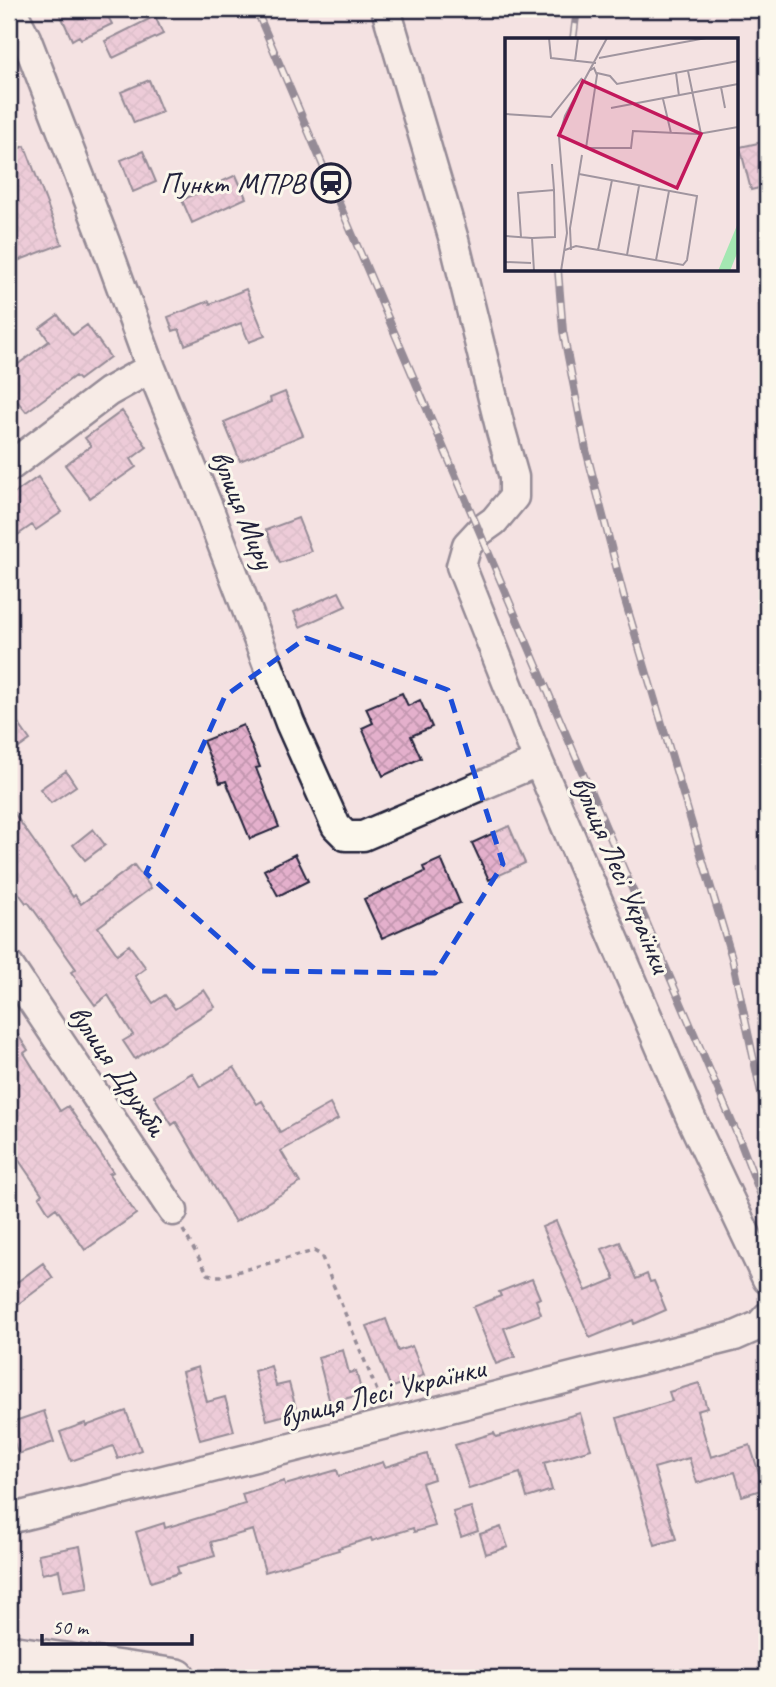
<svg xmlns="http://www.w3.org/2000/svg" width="776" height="1687" viewBox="0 0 776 1687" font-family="Caveat,sans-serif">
<defs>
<pattern id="building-cross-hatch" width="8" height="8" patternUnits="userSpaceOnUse" patternTransform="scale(1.75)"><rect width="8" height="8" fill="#e4b0cc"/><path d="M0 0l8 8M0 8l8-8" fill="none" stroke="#c397b0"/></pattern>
</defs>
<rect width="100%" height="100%" fill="#f4e2e2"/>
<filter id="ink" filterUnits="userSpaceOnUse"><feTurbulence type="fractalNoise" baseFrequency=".0143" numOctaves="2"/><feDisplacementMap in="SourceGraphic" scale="14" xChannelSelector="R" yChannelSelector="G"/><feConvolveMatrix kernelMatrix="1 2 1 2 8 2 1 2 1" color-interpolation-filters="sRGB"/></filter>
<g filter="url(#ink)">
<path fill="url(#building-cross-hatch)" stroke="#22223b" stroke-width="2" d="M58 9H104L112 24 81 39 79 36 72 40Z
M155 16 163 34 113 58 105 41Z
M149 80 162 112 134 123 121 92Z
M767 141V186L751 190 740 147Z
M25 146 62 244 9 264V152Z
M143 151 156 182 133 192 121 160Z
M236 175 246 198 192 223 182 200Z
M246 289 265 336 249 342 241 323 185 345 179 329 173 331 168 317 209 301 210 304Z
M58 315 73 335 87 325 110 357 79 380 75 376 26 412 9 391V371L49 341 40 328Z
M285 392 303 435 240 461 224 422 271 402 270 398Z
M122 411 147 447 131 459 136 467 116 481 115 480 90 498 65 465 91 446 85 438Z
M38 477 62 512 36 530 32 525 9 541V497Z
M298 518 311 551 280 563 266 530Z
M339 592 346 606 300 627 294 612Z
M402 693 408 706 420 700 432 727 411 736 421 758 383 776 362 728 373 723 366 708Z
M9 710 30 740 9 755Z
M243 725 260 767 256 768 279 827 250 839 226 781 220 783 203 741Z
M66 771 76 786 51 803 40 789Z
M9 806 73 897 75 895 81 904 134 865 151 888 98 927 117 954 129 945 146 968 135 976 153 1003 165 995 175 1009 204 990 215 1007 135 1059 123 1041 133 1035 108 995 95 1005 71 972 76 969 28 902 26 903 9 880Z
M509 826 525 863 489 880 472 843Z
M93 829 105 845 85 860 73 845Z
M295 854 308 881 278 896 264 870Z
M441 859 460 903 382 938 364 899 425 872 423 867Z
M9 1022 28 1050 24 1053 60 1111 68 1106 113 1172 109 1174 136 1214 85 1250 56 1208 49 1213 39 1197 42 1194 9 1146Z
M234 1067 257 1104 262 1101 280 1132 330 1104 338 1119 281 1151 300 1183 235 1222 176 1122 172 1125 154 1096 192 1073 200 1087Z
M556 1221 586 1291 615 1279 602 1249 620 1242 636 1279 647 1274 650 1282 654 1281 666 1310 634 1324 633 1320 590 1338 542 1227Z
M43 1263 53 1278 9 1311V1288Z
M532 1279 540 1298 536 1300 541 1314 504 1328 515 1357 496 1364 473 1307 501 1296 499 1292Z
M386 1319 398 1351 412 1346 424 1375 391 1388 367 1326Z
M343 1350 349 1373 356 1371 362 1394 330 1403 318 1357Z
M271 1366 276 1386 289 1383 297 1412 267 1420 254 1371Z
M198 1367 207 1402 225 1397 234 1431 200 1440 182 1372Z
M699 1383 707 1408 697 1411 711 1457 750 1445 764 1489 742 1496 735 1472 697 1483 689 1458 654 1468 676 1539 655 1545 617 1418 672 1401 669 1392Z
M44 1411 54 1442 18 1454 9 1427V1423Z
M126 1411 141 1450 118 1459 113 1446 71 1461 60 1432 85 1423 86 1426Z
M580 1413 591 1449 544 1463 552 1490 527 1498 520 1473 469 1489 455 1445 494 1433 496 1437Z
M427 1454 434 1479 422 1483 435 1526 414 1532 413 1528 372 1541 371 1538 338 1548 339 1550 265 1572 253 1530 211 1542 215 1556 177 1567 179 1573 151 1582 136 1532 164 1523 165 1528 245 1504 242 1494 284 1481 285 1485 337 1470 339 1476 383 1462 385 1467Z
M471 1507 478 1531 461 1537 453 1512Z
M501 1527 508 1547 486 1554 480 1534Z
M80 1546 88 1587 63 1591 59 1570 42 1574 38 1554Z"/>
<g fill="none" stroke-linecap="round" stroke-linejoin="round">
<g stroke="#22223b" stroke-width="33">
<path id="minor" d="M11 9 26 38 105 242 151 368 208 507 290 723 336 826 346 836H363L523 768 539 763
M386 9 454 240 501 431 514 477V497L494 521 480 531 467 545 461 566 539 763 690 1116 767 1279
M9 467 108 392 151 368
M9 966 173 1211
M9 1519 735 1336 760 1325 767 1317"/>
</g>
<g stroke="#22223b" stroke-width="42">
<path id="major" d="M9 1654 177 1678"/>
</g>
<path stroke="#22223b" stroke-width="3.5" stroke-dasharray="5 5" stroke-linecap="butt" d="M183 1230 208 1274 214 1276H221L314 1251 321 1255 382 1403"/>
<use href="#minor" stroke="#fbf7ec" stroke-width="28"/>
<use href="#major" stroke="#fbf7ec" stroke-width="37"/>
<g stroke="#22223b" stroke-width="8">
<path id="rail" d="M256 9 740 1141 767 1211
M573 40 577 9
M558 270 563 331 586 450 624 597 732 958 767 1121"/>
</g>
<use href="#rail" stroke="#fbf7ec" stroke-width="5" stroke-dasharray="16" stroke-linecap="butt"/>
</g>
</g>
<path d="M0 0H776V1687H0ZM306 638 448 690 503 864 435 973 257 971 146 873 225 696Z" fill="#f4e2e2" fill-opacity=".55" fill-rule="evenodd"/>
<path fill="none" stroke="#1d4ed8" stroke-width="5" stroke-dasharray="14 9" stroke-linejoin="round" d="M306 638 448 690 503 864 435 973 257 971 146 873 225 696Z"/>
<defs>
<g id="station-ring" transform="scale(2.0125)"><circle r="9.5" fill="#fbf7ec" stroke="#22223b" stroke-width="1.5"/><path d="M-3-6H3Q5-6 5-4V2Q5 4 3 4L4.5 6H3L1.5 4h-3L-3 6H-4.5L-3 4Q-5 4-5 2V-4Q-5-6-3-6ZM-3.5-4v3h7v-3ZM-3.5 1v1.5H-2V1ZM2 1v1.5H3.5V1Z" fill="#22223b"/></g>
</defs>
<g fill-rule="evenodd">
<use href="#station-ring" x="331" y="183"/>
</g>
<g text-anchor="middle" stroke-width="6" stroke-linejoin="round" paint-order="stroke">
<g font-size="30" fill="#22223b" stroke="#fbf7ec" text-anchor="end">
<text x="304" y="193">Пункт МПРВ</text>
</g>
<g font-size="30" fill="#22223b" stroke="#fbf7ec">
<text transform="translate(243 509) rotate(68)" y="10">вулиця Миру</text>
<text transform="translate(622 874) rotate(67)" y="10">вулиця Лесі Українки</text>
<text transform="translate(118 1070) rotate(56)" y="10">вулиця Дружби</text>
<text transform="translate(382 1392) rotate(-14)" y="10">вулиця Лесі Українки</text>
</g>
</g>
<g transform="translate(505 38)">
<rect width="233" height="233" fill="#f4e2e2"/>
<path d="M233 185V213L225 233H213Z" fill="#a4e7b2"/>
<path fill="none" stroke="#a0959f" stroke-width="2" d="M44 0 46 20 91 25M94 20 201 0M70 23 73 0M84 33 89 30 92 37 81 110H126L128 93 193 96 233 89M183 33 196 96M92 35 105 38 112 46 233 23M171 35 174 58M216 49 220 70M158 61 166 95M106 70 233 46M0 76 46 79 77 40M47 126 49 152M0 198 27 200 50 199 49 152 13 155 16 199M27 200 29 233M60 212 71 208 178 227 182 222 192 158 74 136M66 212 65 190 77 117M93 212 107 142M122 217 134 148M151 222 164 153M0 224 26 225M56 233 62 195 54 99 60 78 102 0"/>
<path fill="#c2185b" fill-opacity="0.15" stroke="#c2185b" stroke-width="3.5" d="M78 43 196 96 172 150 54 97Z"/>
<rect width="233" height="233" fill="none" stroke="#22223b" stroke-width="3.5"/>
</g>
<rect width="776" height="1687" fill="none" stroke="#fbf7ec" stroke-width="35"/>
<rect x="18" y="18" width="741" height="1652" fill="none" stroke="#22223b" stroke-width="2.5" filter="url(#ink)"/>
<path d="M42 1634v10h150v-10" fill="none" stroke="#22223b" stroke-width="3.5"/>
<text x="52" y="1634" font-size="21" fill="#22223b" stroke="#fbf7ec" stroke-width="5" paint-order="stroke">50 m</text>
</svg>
